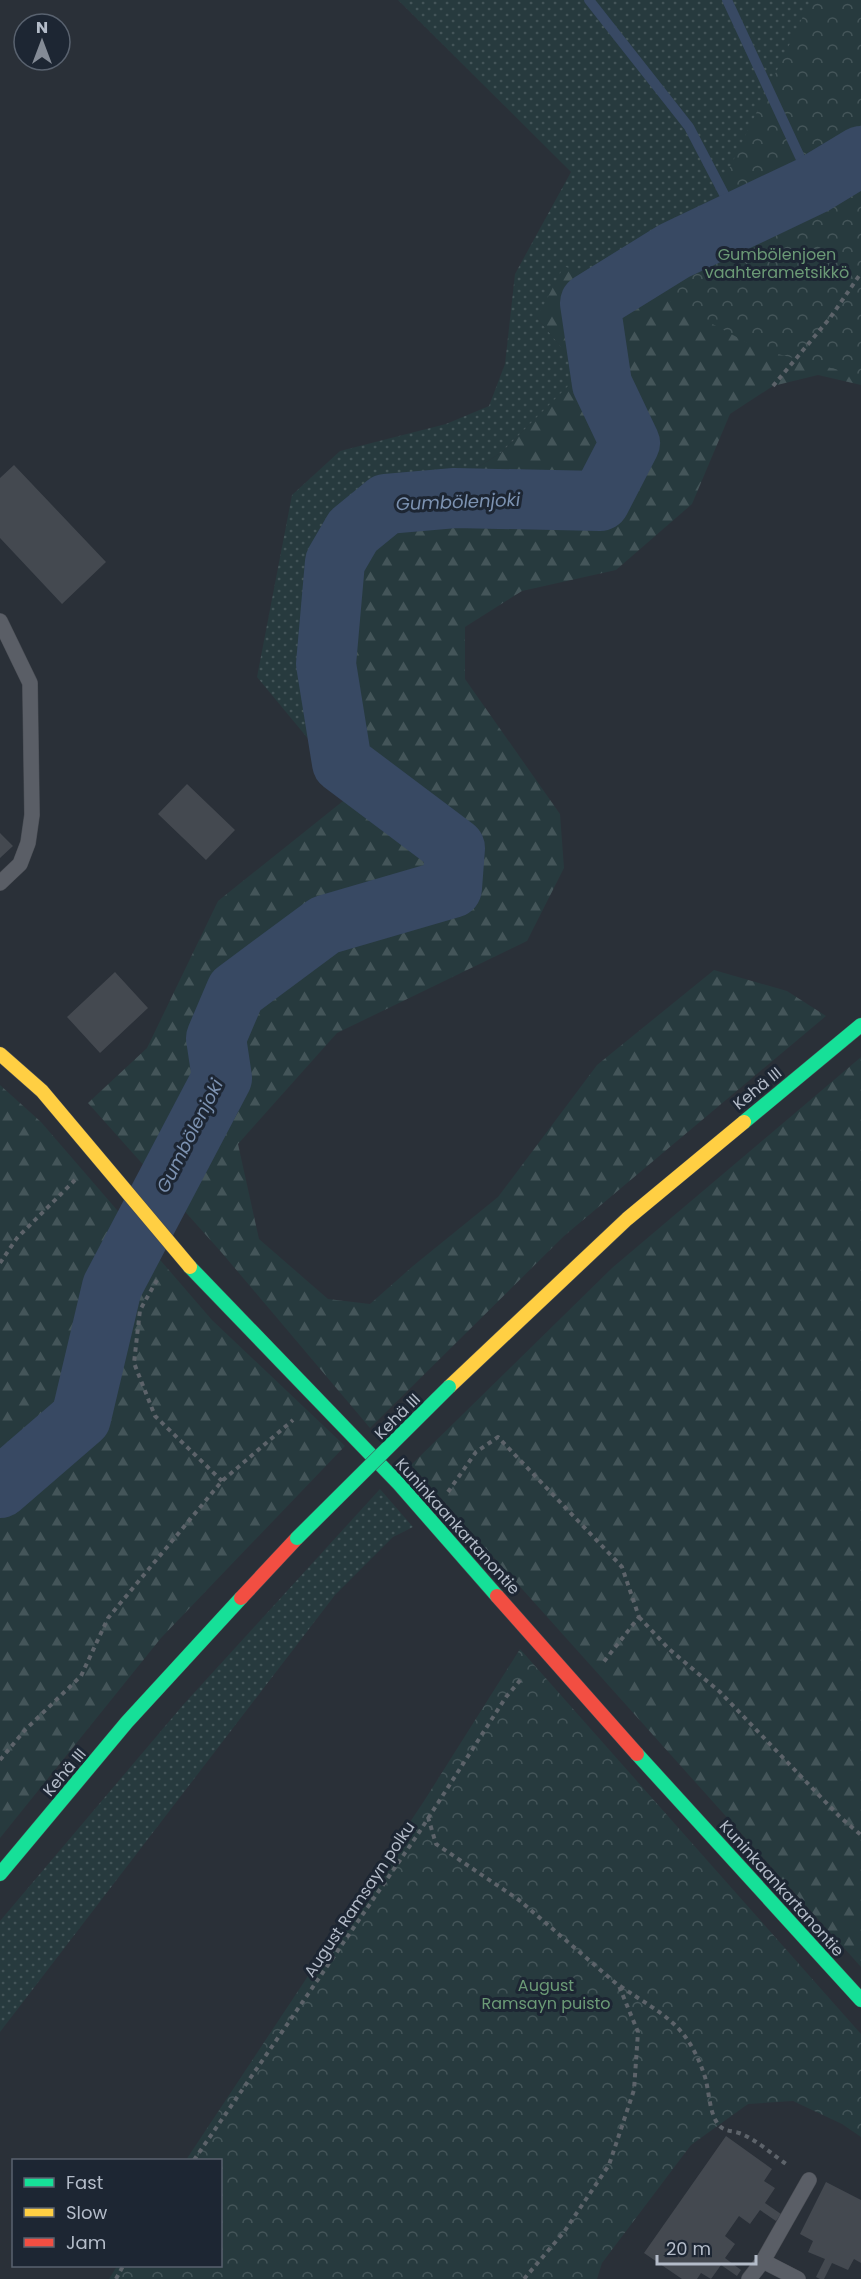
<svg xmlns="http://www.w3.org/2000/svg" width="861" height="2279" viewBox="0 0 861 2279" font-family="Poppins,sans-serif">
<defs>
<pattern id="grass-dots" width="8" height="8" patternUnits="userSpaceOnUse" patternTransform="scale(1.5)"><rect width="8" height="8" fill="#273a3e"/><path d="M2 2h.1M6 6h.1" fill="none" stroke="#445559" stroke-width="1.8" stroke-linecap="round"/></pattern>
<pattern id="forest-firs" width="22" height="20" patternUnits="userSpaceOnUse" patternTransform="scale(1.5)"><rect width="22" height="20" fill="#273a3e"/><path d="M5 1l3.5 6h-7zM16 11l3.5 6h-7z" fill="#445559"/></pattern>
<pattern id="park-crowns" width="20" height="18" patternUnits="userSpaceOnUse" patternTransform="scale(1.5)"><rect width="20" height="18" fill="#273a3e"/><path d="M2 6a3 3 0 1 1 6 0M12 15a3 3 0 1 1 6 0" fill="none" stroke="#445559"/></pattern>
</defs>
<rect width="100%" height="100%" fill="#2a3038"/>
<path fill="url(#grass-dots)" d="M398 0H845L703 249 618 290 537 318 583 372 502 452 401 516 346 733 353 793 257 677 292 495 340 451 446 424 489 406 505 364 515 274 571 172Z
M380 1489 413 1527 393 1537 335 1595 0 2032V1921L183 1705Z"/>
<path fill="url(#forest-firs)" d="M861 0V385L818 375 773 386 730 414 692 504 616 570 522 591 465 627V679L560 814 564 868 527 941 337 1033 238 1144 259 1239 328 1299 370 1304 413 1266 498 1197 597 1065 714 970 787 991 826 1016 564 1236 370 1428 222 1253 88 1103 147 1048 218 901 353 793 346 733 343 614 359 554 401 516 502 452 582 372 537 318 564 266 618 290 703 248Z
M861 1057V1967L411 1465 612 1268Z
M0 1085 41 1122 212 1320 345 1446 161 1638 0 1838Z"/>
<path fill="url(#park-crowns)" d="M811 0H861V376L759 349 666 299Z
M520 1649 861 2034V2137L842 2124 793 2101 748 2104 691 2145 602 2263 597 2279H109L117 2266H220V2160H186L424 1801Z"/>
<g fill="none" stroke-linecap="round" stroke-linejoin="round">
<path stroke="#384963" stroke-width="10" d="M589 0 689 127 738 221
M727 0 813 185"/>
<path stroke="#384963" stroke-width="60" d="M0 1488 81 1418 112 1287 222 1078 216 1038 236 991 325 925 452 888 455 848 342 763 326 664 335 562 353 531 386 504 455 498 600 501 630 443 602 384 590 303 674 251 813 185 861 156"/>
</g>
<path fill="#444950" d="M14 465 106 562 62 604 0 538V478Z
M187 784 235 830 206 860 158 814Z
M0 833 13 846 0 858Z
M115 972 148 1008 100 1053 67 1017Z
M726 2136 772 2169 764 2181 775 2188 765 2203 781 2214 776 2221 760 2210 750 2224 739 2216 725 2236 735 2244 725 2258 741 2270 737 2276 721 2265 711 2279 701 2273 697 2279H682L644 2253Z
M826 2182 861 2200V2263L854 2259 848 2270 832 2263 824 2279H820L816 2277 825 2259 808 2252 813 2241 800 2234Z"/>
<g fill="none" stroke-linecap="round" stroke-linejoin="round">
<g stroke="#484c53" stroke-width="16">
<path id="lane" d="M0 621 30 683 32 815 28 843 20 864 0 883
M763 2261 798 2279
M749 2279 763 2261 809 2180"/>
</g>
<g stroke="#484c53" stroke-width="15">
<path id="fast" d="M744 1122 861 1025
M190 1267 399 1484 497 1596
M637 1754 861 2000
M0 1874 127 1722 241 1598"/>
</g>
<g stroke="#484c53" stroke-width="15">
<path id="slow" d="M0 1054 42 1091 190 1267
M449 1387 627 1219 744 1122"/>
</g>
<g stroke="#484c53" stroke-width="15">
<path id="jam" d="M497 1596 637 1754
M241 1598 297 1538"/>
</g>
<path stroke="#5d636a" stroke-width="4" stroke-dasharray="4.5 4.5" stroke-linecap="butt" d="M773 386 830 318 861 273
M0 1263 17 1238 75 1180
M157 1280 140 1310 134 1363 155 1416 222 1481
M448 1492 476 1452 498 1437 622 1567 639 1617 602 1664
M639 1617 669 1649 720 1692 840 1817 861 1835
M0 1760 25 1730 81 1676 108 1618 222 1481 293 1420
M428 1817 436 1844 519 1900 619 1986 638 2032 634 2090 609 2165 564 2232 524 2279
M620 1986C664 2016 687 2023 705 2077 709 2090 709 2109 716 2121 722 2132 730 2130 739 2133 756 2139 774 2156 789 2166
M194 2160 418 1834 506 1697 523 1677
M116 2279 123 2266"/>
<use href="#lane" stroke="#5a5e66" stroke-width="15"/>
<use href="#fast" stroke="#16e098" stroke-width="14"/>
<use href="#slow" stroke="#ffcf43" stroke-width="14"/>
<use href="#jam" stroke="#f24e42" stroke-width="14"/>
<g stroke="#474c53" stroke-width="15" stroke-linecap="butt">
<path id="fast-bridge" d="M297 1538 449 1387"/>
</g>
<use href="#fast-bridge" stroke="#16e098" stroke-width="14"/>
</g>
<g text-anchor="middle" stroke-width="6" stroke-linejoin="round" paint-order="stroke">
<g font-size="16" fill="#6b9a76" stroke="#1d2633">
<text x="777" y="260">Gumbölenjoen<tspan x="777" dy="18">vaahterametsikkö</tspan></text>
<text x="546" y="1991">August<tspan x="546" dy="18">Ramsayn puisto</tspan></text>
</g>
<g font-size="16" fill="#b4bcc9" stroke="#1d2633">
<text transform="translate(757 1088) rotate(-39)" y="6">Kehä III</text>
<text transform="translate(397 1416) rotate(-45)" y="6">Kehä III</text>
<text transform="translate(458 1526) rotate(48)" y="6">Kuninkaankartanontie</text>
<text transform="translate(64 1772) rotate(-50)" y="6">Kehä III</text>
<text transform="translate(782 1888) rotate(48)" y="6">Kuninkaankartanontie</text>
<text transform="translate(359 1899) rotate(-56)" y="6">August Ramsayn polku</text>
</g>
<g font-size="18" font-style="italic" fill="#7c92b1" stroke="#1d2633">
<text transform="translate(458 502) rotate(-2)" y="6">Gumbölenjoki</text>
<text transform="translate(190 1136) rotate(-63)" y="6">Gumbölenjoki</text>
</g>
</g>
<rect x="12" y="2159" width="210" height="108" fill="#1d2633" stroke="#59626f" stroke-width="1.5"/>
<rect x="24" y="2178" width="30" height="9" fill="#16e098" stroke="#59626f" stroke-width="1.5"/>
<text x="66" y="2189" font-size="18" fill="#b4bcc9">Fast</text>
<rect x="24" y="2208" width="30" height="9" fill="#ffcf43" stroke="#59626f" stroke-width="1.5"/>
<text x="66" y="2219" font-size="18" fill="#b4bcc9">Slow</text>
<rect x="24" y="2238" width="30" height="9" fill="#f24e42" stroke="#59626f" stroke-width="1.5"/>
<text x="66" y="2249" font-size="18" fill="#b4bcc9">Jam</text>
<g transform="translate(42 42)"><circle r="28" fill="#1d2633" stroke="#59626f" stroke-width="1.5"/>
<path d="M0-4.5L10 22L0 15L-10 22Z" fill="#848b96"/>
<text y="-9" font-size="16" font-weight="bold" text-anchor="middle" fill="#b4bcc9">N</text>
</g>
<path d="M657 2255v9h99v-9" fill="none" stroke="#b4bcc9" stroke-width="3"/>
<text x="666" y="2255" font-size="18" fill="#b4bcc9" stroke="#1d2633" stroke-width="4.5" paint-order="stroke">20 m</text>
</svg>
